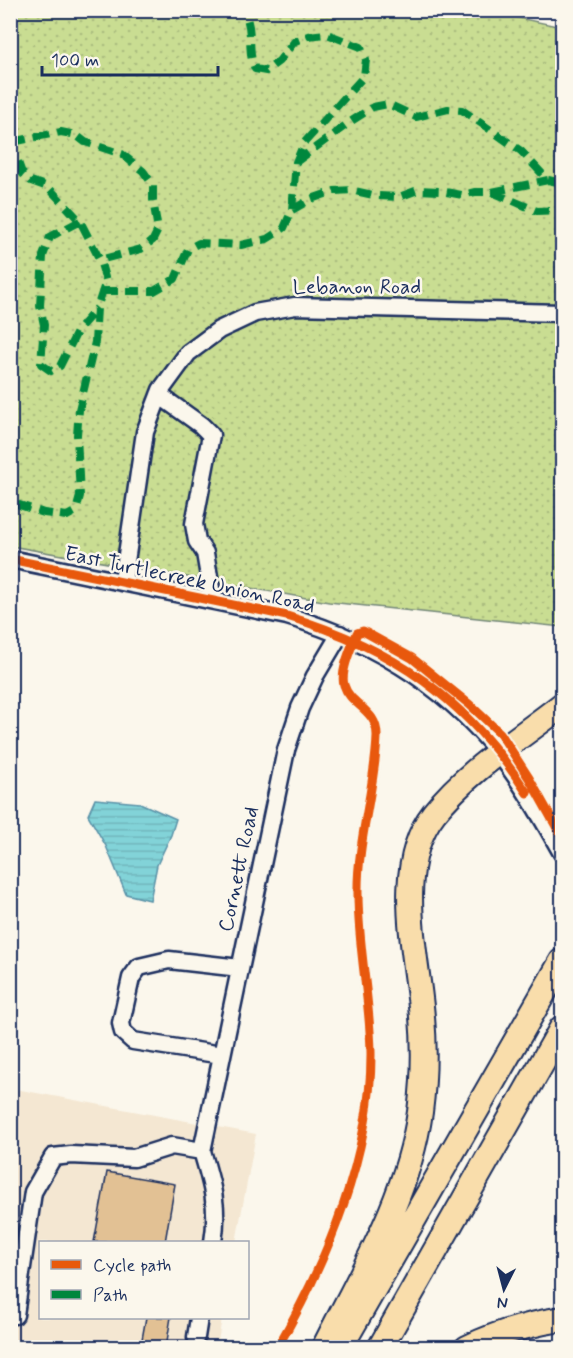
<svg xmlns="http://www.w3.org/2000/svg" width="573" height="1358" viewBox="0 0 573 1358" font-family="Mynerve,sans-serif">
<defs>
<pattern id="park-dots" width="8" height="8" patternUnits="userSpaceOnUse" patternTransform="scale(1.5)"><rect width="8" height="8" fill="#c9dd92"/><path d="M2 2h.1M6 6h.1" fill="none" stroke="#acbe80" stroke-width="1.8" stroke-linecap="round"/></pattern>
<pattern id="water-rules" width="6" height="5" patternUnits="userSpaceOnUse" patternTransform="scale(1.5)"><rect width="6" height="5" fill="#82d3d8"/><path d="M0 2.5h6" fill="none" stroke="#70b5bc"/></pattern>
</defs>
<rect width="100%" height="100%" fill="#fbf7ec"/>
<filter id="ink" filterUnits="userSpaceOnUse"><feTurbulence type="fractalNoise" baseFrequency=".0167" numOctaves="2"/><feDisplacementMap in="SourceGraphic" scale="12" xChannelSelector="R" yChannelSelector="G"/><feConvolveMatrix kernelMatrix="1 2 1 2 8 2 1 2 1" color-interpolation-filters="sRGB"/></filter>
<g filter="url(#ink)">
<path fill="#f4e7d2" d="M10 1088 256 1134 236 1242H40V1318H222L217 1347H11Z"/>
<path fill="url(#park-dots)" stroke="#728678" stroke-width="1.5" d="M480 10 562 27V627L329 602 11 546 10 11Z"/>
<path fill="url(#water-rules)" stroke="#5991a7" stroke-width="1.5" d="M95 799 140 803 176 819 171 835 157 865 150 900 126 894 106 846 88 815Z"/>
<path fill="#e2c194" stroke="#1b2f5e" stroke-width="1.5" d="M107 1172 175 1184 165 1242H94Z
M146 1317H171L166 1347 141 1345Z"/>
<g fill="none" stroke-linecap="round" stroke-linejoin="round">
<g stroke="#1b2f5e" stroke-width="21">
<path id="minor" d="M159 395 201 425 211 435 194 524 197 541 205 553 213 600
M10 559 287 616C379 643 457 691 512 771 531 797 546 825 562 853
M123 582 145 432 161 390 188 353 219 330 255 313 295 306 562 313
M222 1055 133 1041 123 1032 121 1023 131 978 139 967 169 960 240 968
M213 1242C219 1207 212 1184 202 1151L286 750 300 708 315 676 340 634
M15 1315 33 1192 53 1157 71 1155 134 1158 172 1146 202 1151
M196 1337 199 1318"/>
</g>
<g stroke="#1b2f5e" stroke-width="28">
<path id="highway" d="M345 1339 562 961
M324 1348C362 1272 408 1197 420 1112 424 1081 425 1049 422 1017 417 954 392 867 434 813 469 769 519 739 562 705
M380 1348 562 1028
M467 1348C498 1333 529 1324 562 1319"/>
</g>
<use href="#minor" stroke="#fbf7ec" stroke-width="16"/>
<use href="#highway" stroke="#f9ddab" stroke-width="24"/>
<path stroke="#00873e" stroke-width="8" stroke-dasharray="15 8" stroke-linecap="butt" d="M10 140 22 173 31 181 48 187 80 221 100 260 106 281 97 308 95 342 79 410 77 435 80 496 76 511 67 516 44 513 10 502
M12 142 61 132 76 135 85 142 122 154 143 171 153 185V200L158 230 153 240 141 249 100 260
M296 162 350 122 373 107 388 104 416 117 448 109 462 110 521 151 548 180 562 183
M492 192 548 180
M292 210 311 199 334 191 351 190 377 196 399 197 418 190 441 191 462 195 475 192H492L537 211 562 210
M80 221 50 237 43 256 40 306 44 325 41 364 51 371 60 366 78 330 97 308
M103 291H154L175 279 188 249 199 243 241 245 267 239 284 228 292 210 296 162 304 143 364 76 366 60 361 47 327 34 308 36 295 41 279 61 266 71 255 69C246 50 255 29 243 10"/>
<g stroke="#fbf7ec" stroke-width="13">
<path id="cycleway" d="M10 559 287 616C393 648 467 699 527 793
M277 1348C327 1262 372 1153 371 1052 370 999 358 947 358 894 357 841 375 789 377 737 378 709 350 706 344 685 340 671 352 646 357 633L363 631 412 658 469 704 500 733 529 778 562 837"/>
</g>
<use href="#cycleway" stroke="#e8590c" stroke-width="9"/>
</g>
</g>
<g text-anchor="middle" stroke-width="5" stroke-linejoin="round" paint-order="stroke">
<g font-size="21" fill="#1b2f5e" stroke="#fbf7ec">
<text x="357" y="293">Lebanon Road</text>
<text transform="translate(190 579) rotate(12)" y="7">East Turtlecreek Union Road</text>
<text transform="translate(238 869) rotate(-78)" y="7">Cornett Road</text>
</g>
</g>
<rect width="573" height="1358" fill="none" stroke="#fbf7ec" stroke-width="36"/>
<rect x="18" y="18" width="537" height="1322" fill="none" stroke="#1b2f5e" stroke-width="2" filter="url(#ink)"/>
<rect x="39" y="1241" width="210" height="78" fill="#fbf7ec" stroke="#a1a7b3" stroke-width="1.5"/>
<rect x="51" y="1260" width="30" height="9" fill="#e8590c" stroke="#a1a7b3" stroke-width="1.5"/>
<text x="93" y="1271" font-size="18" fill="#1b2f5e">Cycle path</text>
<rect x="51" y="1290" width="30" height="9" fill="#00873e" stroke="#a1a7b3" stroke-width="1.5"/>
<text x="93" y="1301" font-size="18" fill="#1b2f5e">Path</text>
<g transform="translate(504 1289) rotate(186)" stroke="#fbf7ec" stroke-width="4.5" paint-order="stroke">
<path d="M0-4.5L10 22L0 15L-10 22Z" fill="#1b2f5e"/>
<text y="-9" font-size="16" font-weight="bold" text-anchor="middle" fill="#1b2f5e">N</text>
</g>
<path d="M42 66v9h176v-9" fill="none" stroke="#1b2f5e" stroke-width="3"/>
<text x="51" y="66" font-size="18" fill="#1b2f5e" stroke="#fbf7ec" stroke-width="4.5" paint-order="stroke">100 m</text>
</svg>
